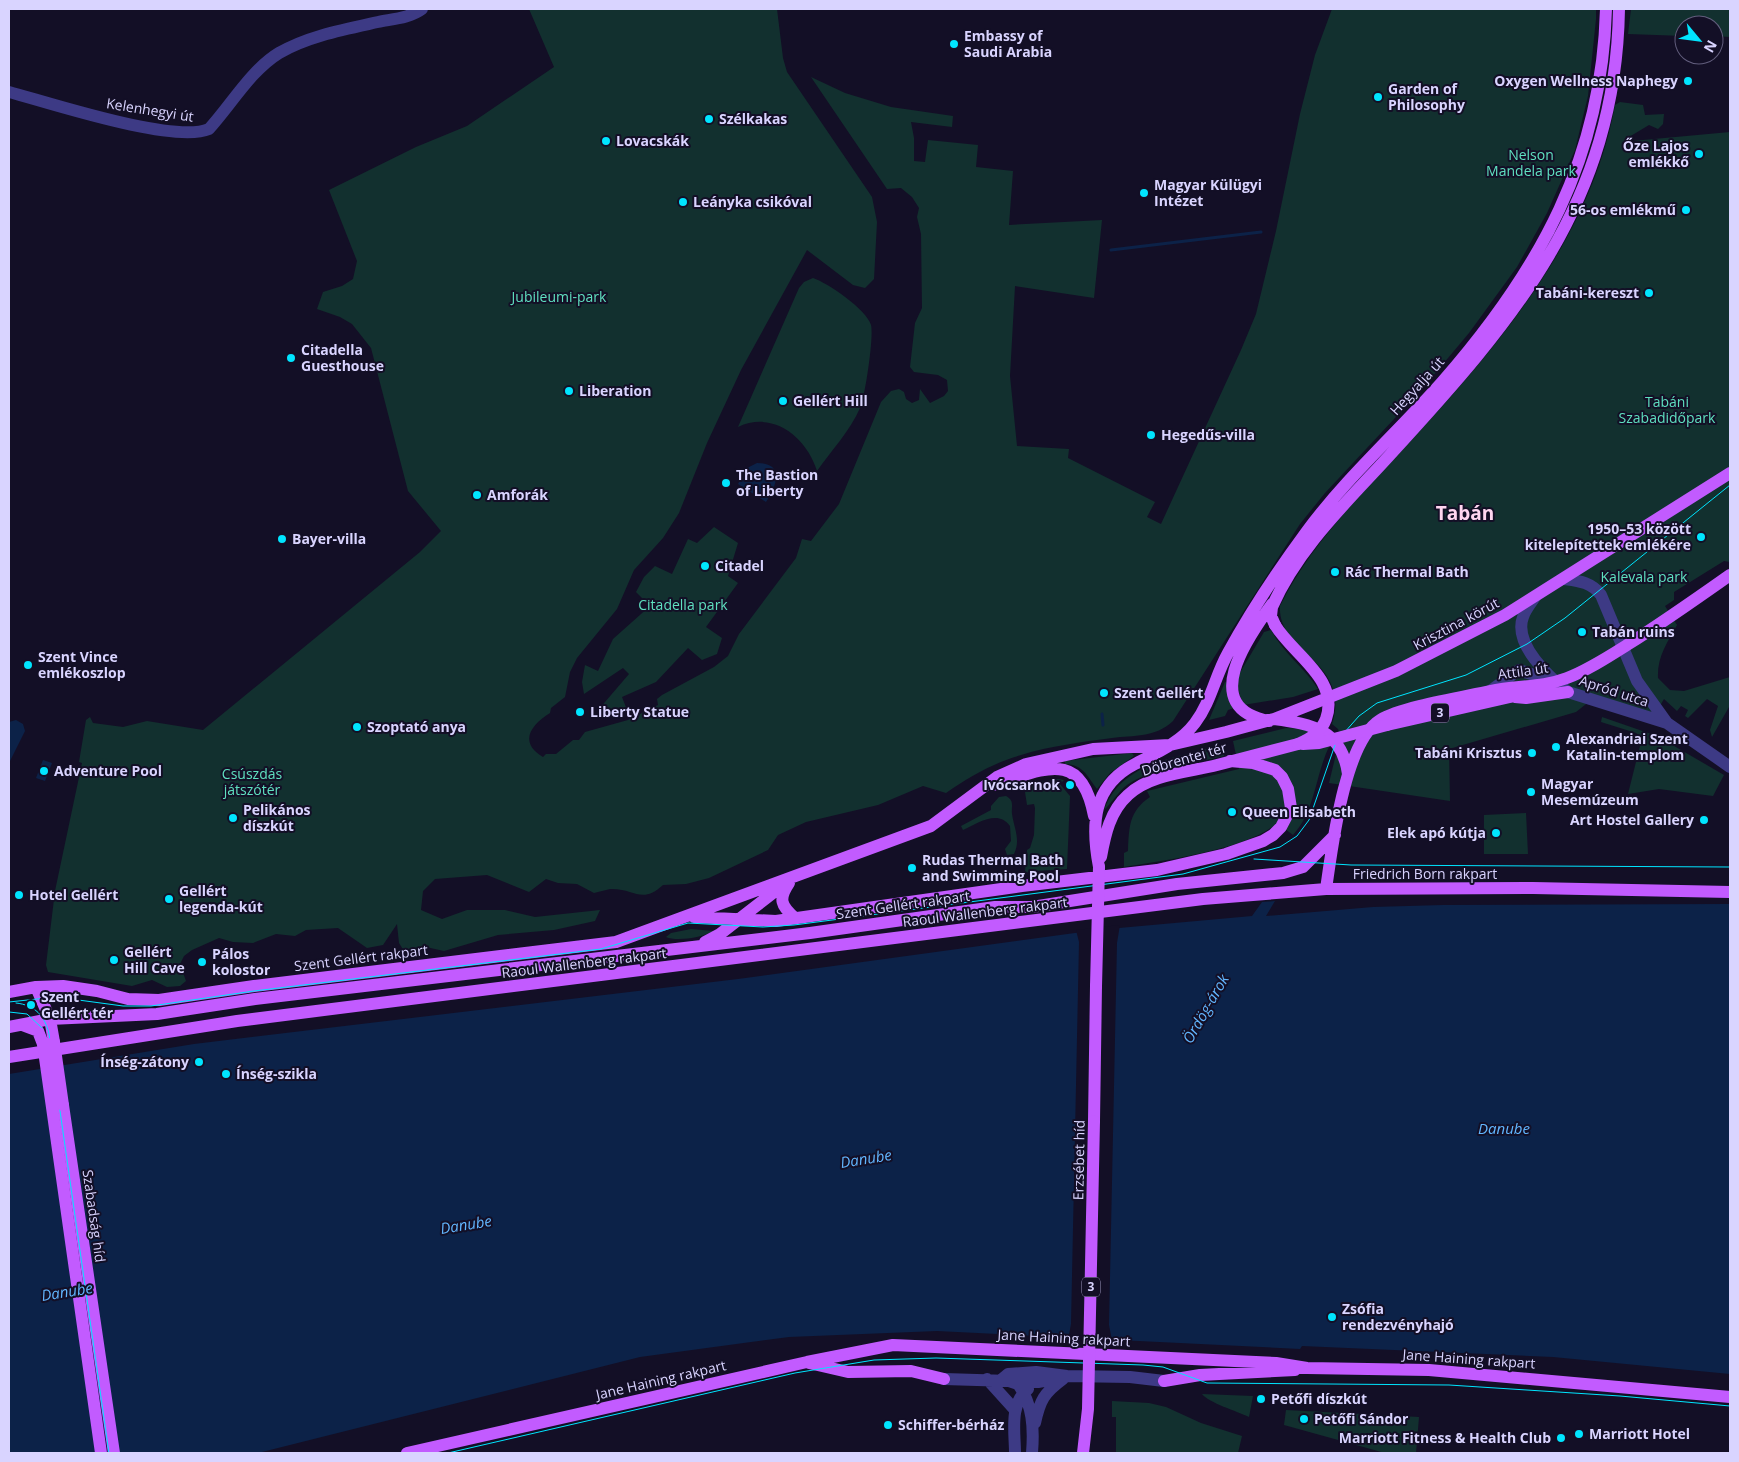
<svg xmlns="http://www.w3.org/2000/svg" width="1739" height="1462" viewBox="0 0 1739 1462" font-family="'Open Sans',sans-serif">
<rect width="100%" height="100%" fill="#130f26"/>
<path fill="#12302f" d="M529 9H777L783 58 787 72 872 197 877 222 874 279 865 288 853 285 807 250 741 370 707 443 679 513 663 538 634 570 617 609 577 658 570 672 565 697 551 708 550 713C531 725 518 742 543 757L546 754H556L573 740H579L585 732 628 720 658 705 657 699 662 695 714 667 728 656 739 634 796 558 802 539 811 541 839 504 881 402 891 391 899 389 904 392 906 399 912 403 919 400 920 389 930 403 944 396 948 391 947 380 938 375 914 372 910 367 915 323 922 308 921 234 917 217 919 208 912 197 901 188 887 189 811 77 845 93 891 107 953 116 952 127 911 122 914 138V161L925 162 928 140 978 145 976 167 1013 171 1009 225 1102 220 1094 298 1015 286 1010 376 1017 446 1069 449 1068 458 1155 502 1147 517 1161 524 1241 350 1256 314 1276 231 1300 114 1315 55 1332 9H1596V19L1588 96 1575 150 1547 213 1517 267 1469 333 1422 389 1325 493 1300 524 1173 721C1155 738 1134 735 1112 738 1082 742 1050 746 1021 755 993 763 969 777 946 793L923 786 878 805 806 822 778 835 768 850 709 878 686 884 663 885C641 905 635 888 610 889 605 890 599 892 594 893L577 884 558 883 546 879 529 892 487 875 435 879 423 891 421 910 442 919 467 910H505L535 917 600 910 595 921 554 930 498 935 444 951 426 947 404 951 399 943 397 924 383 945 367 948 338 928 306 930 295 936 276 934 253 943 233 942 219 938 192 950 184 956 180 964 186 981 180 986 167 987 152 980 132 986 48 972 46 965 55 891 82 763 79 762 86 720 90 717 93 723 123 727 147 721 203 730 420 552 441 531 408 491 371 348 352 324 340 317 317 309 323 292 342 286 353 279 357 261 329 190 416 147 467 126 554 67Z
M1631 9H1730V37L1714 36V25H1684V36L1628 34Z
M1620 102 1643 105 1645 115 1664 114 1663 124 1658 129 1649 125 1629 137 1632 141 1730 132V562L1724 561 1674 592V600L1665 606 1677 625C1667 643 1657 657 1658 678L1670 690 1684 691 1730 677V708L1729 707 1712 737 1710 730 1718 706 1707 699 1688 718 1685 716 1688 710 1681 706 1677 711 1664 699 1654 716 1595 697 1576 712 1449 749 1450 801 1329 783 1336 754 1343 743 1338 729 1332 724C1352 661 1277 653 1280 606 1310 545 1360 496 1406 446 1496 349 1591 239 1615 105Z
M813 278C828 283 867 310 871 325 874 337 865 397 860 408 850 431 831 451 817 471 807 438 774 410 738 427L799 288 804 282Z
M714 527 738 543 728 576 738 583 706 627 722 638 717 654 702 660 688 648 656 682 622 697 627 710 610 713 599 709 629 674 623 668 584 694 582 682 585 665 598 671 613 639 650 606 636 592 644 577 655 566 672 574 688 539 697 543Z
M1271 630C1283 653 1304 667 1318 689L1293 697 1243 705 1237 686 1238 676 1264 632Z
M1225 682 1229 683 1234 708 1228 710 1225 716 1209 720Z
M1602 717 1657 736 1724 775 1713 796 1659 789 1628 794 1642 738 1636 733 1601 722Z
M1286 728 1310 729 1330 745C1315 774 1316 810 1293 835L1277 823C1249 849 1163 861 1124 867V853L1128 851C1129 827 1129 811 1150 797L1147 791 1239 769 1233 741Z
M1210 748 1212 752 1223 750 1224 756C1195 763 1151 768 1127 785 1118 792 1111 804 1104 810 1120 765 1169 759 1210 748Z
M1132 753 1134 756 1110 773 1097 789C1087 776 1084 765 1065 764V761Z
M1058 779 1064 780 1060 784 1070 796 1067 869 1036 871 1034 873 1025 872 1027 850 1030 848 1034 835 1035 808 1034 804 1027 805 1025 792 1032 783Z
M1006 796C1015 801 1011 806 1012 814 1014 828 1021 840 1014 854L1007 855 1005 849 1011 841 1010 826C998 809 978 823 963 830L961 826 991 810V806L999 797Z
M1526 813 1528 854H1484V815Z
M691 929 714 931C703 937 677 942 666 937L671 933Z
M1202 1394 1253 1396 1249 1417C1237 1411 1209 1403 1202 1394Z
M1112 1401 1149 1403 1166 1407 1201 1423 1242 1436 1238 1453H1116V1417H1112Z
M1286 1410 1419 1417 1416 1453H1385L1284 1425Z"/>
<path fill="#0c2248" d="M757 463C786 463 776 487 766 502L738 484 747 468Z
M16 720 23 724 25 731 9 763V722Z
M43 760 52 763 45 781 36 778Z
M1275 901 1266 916 1373 907 1443 905 1730 904V1374L1553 1357 1302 1346 1300 1349 937 1331 789 1337 640 1357 258 1453H9V1074L194 1044 738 979 1097 930 1252 916 1262 902Z"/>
<path fill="#130f26" d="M1120 925 1117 943 1109 1325 1112 1340V1342L1068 1340 1071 1324 1079 942 1076 930Z"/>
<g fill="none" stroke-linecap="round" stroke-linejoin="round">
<path stroke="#0c2248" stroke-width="3" d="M1111 250 1261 232
M1102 714 1103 725"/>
<path stroke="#3d3a85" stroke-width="12" d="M9 92C50 103 174 144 209 129 231 105 251 70 279 53 308 36 346 29 378 22 392 19 410 18 422 9
M1564 579C1579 581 1591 582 1601 595L1637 681 1667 723
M1535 597C1531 603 1525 610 1523 617 1513 644 1549 677 1568 692L1667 723 1730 767
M1490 691 1519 670 1552 681
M944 1379 1038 1382 1055 1379
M987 1379 1015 1410
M1002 1379 1008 1374 1036 1372 1067 1376 1130 1377 1164 1381
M1009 1381 1018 1384C1033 1405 1034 1428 1032 1453
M1035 1423C1040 1400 1044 1393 1063 1379
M1015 1453C1015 1432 1009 1404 1028 1389"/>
<path stroke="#c25bff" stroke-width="12" d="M1275 625 1271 616 1272 607C1298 548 1347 502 1389 456 1513 321 1616 203 1619 9
M1515 697 1526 698 1568 692
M1274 719C1312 724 1342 730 1348 774
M1269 721C1198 708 1247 638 1272 604
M1387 725 1510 697 1525 690
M993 785C1043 770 1081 747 1094 816
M1101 857C1105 835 1110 811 1128 795 1150 774 1189 772 1217 765 1244 758 1271 751 1298 744
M1099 867C1091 825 1092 786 1135 764 1156 753 1180 743 1195 723 1211 702 1215 676 1228 653 1251 611 1279 569 1307 531 1347 477 1399 431 1443 381 1540 270 1602 158 1606 9
M789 883C778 899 781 906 795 918
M1326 889C1332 849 1344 742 1380 720 1401 707 1463 697 1490 691 1517 685 1541 688 1567 678 1588 670 1608 657 1627 645 1662 623 1696 599 1730 575
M694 917 776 921 1022 886 1157 870 1226 854 1263 841 1273 835 1281 827 1291 808 1288 789 1282 777 1275 770 1253 763 1230 761
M705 942 720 934 778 889
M36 987 50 1019 54 1042
M9 992 36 987 63 986 97 991 128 999 159 1000 254 986 616 942 931 826 997 777 1026 764 1093 749 1170 745 1226 732 1274 719 1396 671 1505 615 1730 473
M22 1025 38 1031 43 1044
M9 1027 50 1019 157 1014 255 999 810 933 995 907H1032L1177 884 1283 873 1303 867 1335 835
M9 1057 237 1021 1203 899 1326 889 1533 888 1730 892
M63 1105 114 1453
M1094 1121 1096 986
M809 1363 848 1372 911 1371 944 1379
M1164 1381 1200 1375 1295 1370
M407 1453 807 1362 893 1345 1276 1363 1307 1368 1429 1370 1730 1397"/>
<path stroke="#00e5ff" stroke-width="1" d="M1254 859 1351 865 1730 867
M9 1002 56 997 123 1006H151L254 991 601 949 688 923 763 927 794 925 1183 874 1280 847 1297 836 1309 820 1336 742 1359 716 1377 703 1466 675 1527 644 1565 618 1730 485
M16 1003C35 1005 45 1016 49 1034L109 1453
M9 1012 27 1014 42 1028
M448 1453 795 1373 874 1360 936 1358 1143 1365 1163 1367 1207 1383 1449 1385 1620 1396 1730 1406"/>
<path stroke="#c25bff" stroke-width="12" d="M1275 625C1293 655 1340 679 1326 719 1321 732 1311 739 1298 744
M1303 744 1319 743 1387 725
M1096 986 1099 867
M54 1042 63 1105
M43 1044 101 1453
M1083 1453 1088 1409 1094 1121"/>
</g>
<g fill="#00e5ff" stroke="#130f26" stroke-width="2">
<circle cx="954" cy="44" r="5"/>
<circle cx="1688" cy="81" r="5"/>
<circle cx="1378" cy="97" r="5"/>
<circle cx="709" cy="119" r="5"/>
<circle cx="606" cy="141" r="5"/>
<circle cx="1699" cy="154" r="5"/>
<circle cx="1144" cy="193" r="5"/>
<circle cx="683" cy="202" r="5"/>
<circle cx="1686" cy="210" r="5"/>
<circle cx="1649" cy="293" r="5"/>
<circle cx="291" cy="358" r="5"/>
<circle cx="569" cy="391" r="5"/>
<circle cx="783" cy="401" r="5"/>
<circle cx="1151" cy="435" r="5"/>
<circle cx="726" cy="483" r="5"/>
<circle cx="477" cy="495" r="5"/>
<circle cx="1701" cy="537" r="5"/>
<circle cx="282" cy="539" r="5"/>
<circle cx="705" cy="566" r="5"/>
<circle cx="1335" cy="572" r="5"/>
<circle cx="1582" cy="632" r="5"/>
<circle cx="28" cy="665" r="5"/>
<circle cx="1104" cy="693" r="5"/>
<circle cx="580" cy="712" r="5"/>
<circle cx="357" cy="727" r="5"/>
<circle cx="1556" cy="747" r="5"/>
<circle cx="1532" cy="753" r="5"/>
<circle cx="44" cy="771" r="5"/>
<circle cx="1070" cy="785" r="5"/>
<circle cx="1531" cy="792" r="5"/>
<circle cx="1232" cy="812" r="5"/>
<circle cx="233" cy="818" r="5"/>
<circle cx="1704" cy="820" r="5"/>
<circle cx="1496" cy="833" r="5"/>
<circle cx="912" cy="868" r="5"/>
<circle cx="19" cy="895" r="5"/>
<circle cx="169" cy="899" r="5"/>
<circle cx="114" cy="960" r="5"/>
<circle cx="202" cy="962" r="5"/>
<circle cx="31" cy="1005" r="5"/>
<circle cx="199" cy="1062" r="5"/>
<circle cx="226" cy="1074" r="5"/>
<circle cx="1332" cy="1317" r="5"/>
<circle cx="1261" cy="1399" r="5"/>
<circle cx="1304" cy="1419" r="5"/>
<circle cx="888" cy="1425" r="5"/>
<circle cx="1579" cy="1434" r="5"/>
<circle cx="1561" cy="1438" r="5"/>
</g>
<g text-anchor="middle" stroke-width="4" stroke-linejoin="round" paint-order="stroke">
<g fill="#130f26" stroke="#9e99be" stroke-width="1">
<rect x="1431" y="703.5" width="18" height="19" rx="4"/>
<rect x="1082" y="1277.5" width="18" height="19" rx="4"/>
</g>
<g font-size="12" font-weight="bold" fill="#d9d4ff">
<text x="1440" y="717">3</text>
<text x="1091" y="1291">3</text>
</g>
<g font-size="14" font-weight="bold" fill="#d9d4ff" stroke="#130f26" text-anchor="start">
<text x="964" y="41">Embassy of<tspan x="964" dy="16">Saudi Arabia</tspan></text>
<text x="1678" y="86" text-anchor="end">Oxygen Wellness Naphegy</text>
<text x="1388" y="94">Garden of<tspan x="1388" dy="16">Philosophy</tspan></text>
<text x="719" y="124">Szélkakas</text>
<text x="616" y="146">Lovacskák</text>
<text x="1689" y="151" text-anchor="end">Őze Lajos<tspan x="1689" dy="16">emlékkő</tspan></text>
<text x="1154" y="190">Magyar Külügyi<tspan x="1154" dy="16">Intézet</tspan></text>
<text x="693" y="207">Leányka csikóval</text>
<text x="1676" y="215" text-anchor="end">56-os emlékmű</text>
<text x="1639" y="298" text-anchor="end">Tabáni-kereszt</text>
<text x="301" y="355">Citadella<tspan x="301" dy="16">Guesthouse</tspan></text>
<text x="579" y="396">Liberation</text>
<text x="793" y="406">Gellért Hill</text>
<text x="1161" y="440">Hegedűs-villa</text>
<text x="736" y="480">The Bastion<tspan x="736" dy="16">of Liberty</tspan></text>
<text x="487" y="500">Amforák</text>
<text x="1691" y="534" text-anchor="end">1950–53 között<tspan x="1691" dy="16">kitelepítettek emlékére</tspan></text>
<text x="292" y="544">Bayer-villa</text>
<text x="715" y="571">Citadel</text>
<text x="1345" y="577">Rác Thermal Bath</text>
<text x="1592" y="637">Tabán ruins</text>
<text x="38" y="662">Szent Vince<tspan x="38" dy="16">emlékoszlop</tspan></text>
<text x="1114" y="698">Szent Gellért</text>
<text x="590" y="717">Liberty Statue</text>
<text x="367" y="732">Szoptató anya</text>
<text x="1566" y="744">Alexandriai Szent<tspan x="1566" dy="16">Katalin-templom</tspan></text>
<text x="1522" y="758" text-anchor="end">Tabáni Krisztus</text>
<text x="54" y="776">Adventure Pool</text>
<text x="1541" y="789">Magyar<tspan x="1541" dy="16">Mesemúzeum</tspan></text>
<text x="1060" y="790" text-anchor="end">Ivócsarnok</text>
<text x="243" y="815">Pelikános<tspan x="243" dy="16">díszkút</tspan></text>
<text x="1242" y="817">Queen Elisabeth</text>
<text x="1694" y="825" text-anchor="end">Art Hostel Gallery</text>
<text x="1486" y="838" text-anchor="end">Elek apó kútja</text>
<text x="922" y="865">Rudas Thermal Bath<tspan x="922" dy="16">and Swimming Pool</tspan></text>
<text x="179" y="896">Gellért<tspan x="179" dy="16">legenda-kút</tspan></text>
<text x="29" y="900">Hotel Gellért</text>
<text x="124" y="957">Gellért<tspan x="124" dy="16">Hill Cave</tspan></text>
<text x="212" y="959">Pálos<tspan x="212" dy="16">kolostor</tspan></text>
<text x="41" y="1002">Szent<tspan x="41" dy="16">Gellért tér</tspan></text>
<text x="189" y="1067" text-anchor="end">Ínség-zátony</text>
<text x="236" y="1079">Ínség-szikla</text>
<text x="1342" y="1314">Zsófia<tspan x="1342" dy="16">rendezvényhajó</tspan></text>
<text x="1271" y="1404">Petőfi díszkút</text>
<text x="1314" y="1424">Petőfi Sándor</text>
<text x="898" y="1430">Schiffer-bérház</text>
<text x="1589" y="1439">Marriott Hotel</text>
<text x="1551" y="1443" text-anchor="end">Marriott Fitness &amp; Health Club</text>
</g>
<g font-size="14" fill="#d9d4ff" stroke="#130f26">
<text transform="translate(150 110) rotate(9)" y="5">Kelenhegyi út</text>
<text transform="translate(1417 386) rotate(-48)" y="5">Hegyalja út</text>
<text transform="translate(1456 624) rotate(-28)" y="5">Krisztina körút</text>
<text transform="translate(1523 671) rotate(-8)" y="5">Attila út</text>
<text transform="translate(1614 691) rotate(18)" y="5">Apród utca</text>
<text transform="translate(1184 759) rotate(-16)" y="5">Döbrentei tér</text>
<text x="1425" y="879">Friedrich Born rakpart</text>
<text transform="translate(903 905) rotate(-8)" y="5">Szent Gellért rakpart</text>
<text transform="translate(985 912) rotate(-7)" y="5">Raoul Wallenberg rakpart</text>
<text transform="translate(361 958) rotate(-7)" y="5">Szent Gellért rakpart</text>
<text transform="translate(584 963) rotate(-7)" y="5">Raoul Wallenberg rakpart</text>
<text transform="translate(1079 1160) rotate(-89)" y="5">Erzsébet híd</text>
<text transform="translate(94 1216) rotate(82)" y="5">Szabadság híd</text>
<text transform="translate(1064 1338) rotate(3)" y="5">Jane Haining rakpart</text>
<text transform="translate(1469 1359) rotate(4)" y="5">Jane Haining rakpart</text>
<text transform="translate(661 1380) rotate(-13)" y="5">Jane Haining rakpart</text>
</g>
<g font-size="14" fill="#5fe0c0" stroke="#130f26">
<text x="1531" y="160">Nelson<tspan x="1531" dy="16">Mandela park</tspan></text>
<text x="559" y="302">Jubileumi-park</text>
<text x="1667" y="407">Tabáni<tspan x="1667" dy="16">Szabadidőpark</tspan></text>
<text x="1644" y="582">Kalevala park</text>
<text x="683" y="610">Citadella park</text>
<text x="252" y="779">Csúszdás<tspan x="252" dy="16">játszótér</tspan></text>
</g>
<g font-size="15" font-style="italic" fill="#62b6ff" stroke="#130f26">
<text transform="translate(1206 1009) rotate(-60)" y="5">Ördög-árok</text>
<text x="1504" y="1134">Danube</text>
<text transform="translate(866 1159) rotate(-9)" y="5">Danube</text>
<text transform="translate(466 1225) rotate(-9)" y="5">Danube</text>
<text transform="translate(67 1292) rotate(-9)" y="5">Danube</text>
</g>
<g font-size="19" font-weight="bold" fill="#ffd6f0" stroke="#130f26">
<text x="1465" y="520">Tabán</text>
</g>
</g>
<rect width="1739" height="1462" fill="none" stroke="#d9d4ff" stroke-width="20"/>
<g transform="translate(1699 40) rotate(119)"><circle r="24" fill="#130f26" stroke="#625e7d"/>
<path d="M0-4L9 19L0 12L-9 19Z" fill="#00e5ff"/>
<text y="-8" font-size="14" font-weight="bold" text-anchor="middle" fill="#d9d4ff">N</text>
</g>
</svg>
